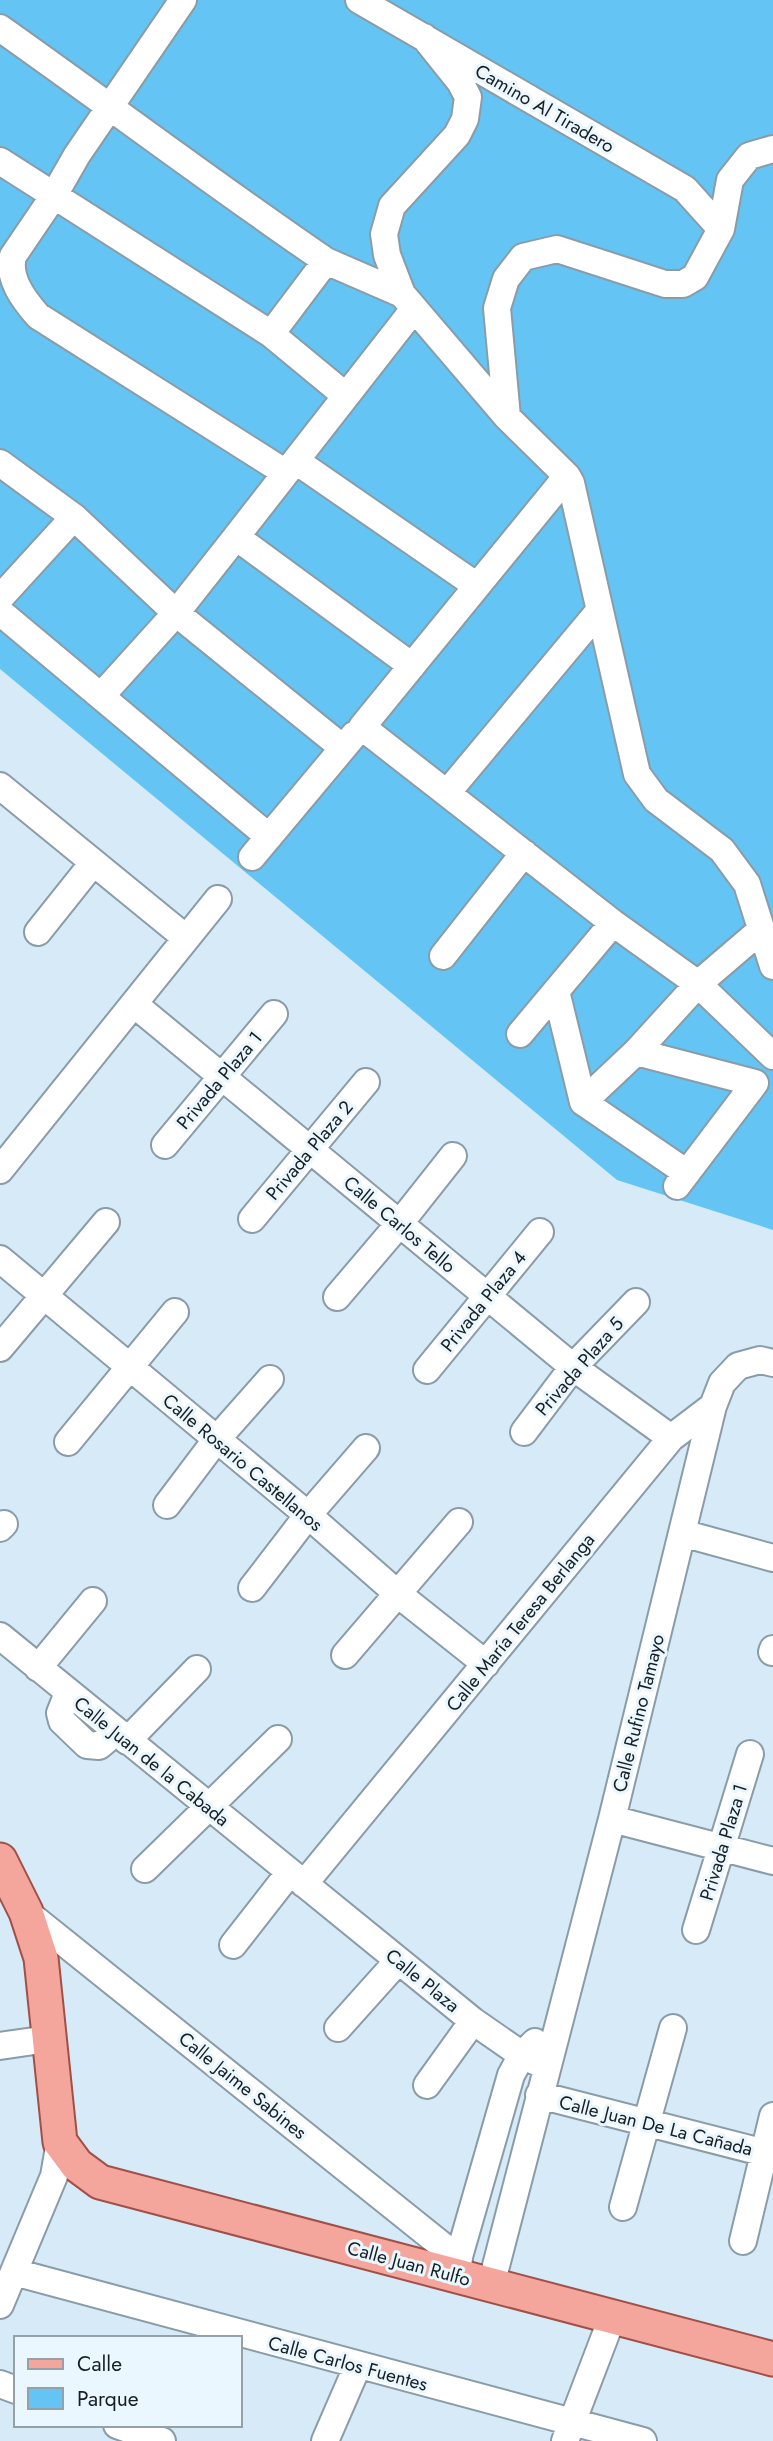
<svg xmlns="http://www.w3.org/2000/svg" width="773" height="2441" viewBox="0 0 773 2441" font-family="Jost,sans-serif">
<rect width="100%" height="100%" fill="#d6ebf7"/>
<path fill="#64c5f4" d="M0 0H773V1230L617 1180 0 669Z"/>
<g fill="none" stroke-linecap="round" stroke-linejoin="round">
<g stroke="#899ca7" stroke-width="30">
<path id="minor" d="M183 0 77 155 53 197 13 256C7 278 24 300 38 316L286 473
M359 0 685 189 721 229
M0 28C109 105 216 186 326 261
M424 37 460 82 468 97 465 119 457 135 392 206 384 234 387 255 402 294 507 417 567 476 571 483 637 774 656 800 722 850 747 884 773 966
M0 161 271 334 346 396
M271 334 326 261 402 294
M507 417 497 308 506 279 523 257 557 249 665 284H683L695 277 721 229 730 180 749 156 773 149
M296 461 477 586
M0 463 74 517 176 613 343 748
M567 476 362 727 613 923 698 984 773 1056
M0 598 74 517
M0 612 269 837
M412 666 236 537 414 309
M101 696 176 613 236 537
M0 786 186 938
M447 793 599 611
M252 857 354 735
M38 932 93 863
M443 956 524 853
M556 991 583 1102 636 1052 698 984 761 930
M134 1004 573 1367 671 1438
M520 1034 613 923
M636 1052 755 1083 677 1186
M583 1102 687 1173
M165 1145 274 1014
M0 1170 218 899
M252 1219 366 1082
M0 1259 308 1515 398 1594 486 1664
M337 1297 400 1223 453 1156
M0 1348 106 1222
M427 1370 540 1232
M524 1432 573 1367 636 1302
M68 1442 175 1312
M167 1505 216 1440 270 1379
M0 1528 4 1524
M682 1533 773 1558
M252 1588 308 1515 366 1448
M0 1636 473 2021 522 2055 547 2067
M772 1652 773 1649
M345 1655 459 1522
M38 1668 93 1601
M68 1693 60 1713 62 1721 87 1745 99 1746 116 1732
M127 1741 197 1669
M612 1819 773 1861
M145 1869 278 1739
M304 1884 671 1438 713 1406 722 1383 738 1366 760 1360 773 1363
M26 1912 459 2259
M696 1930 750 1754
M233 1945 290 1872
M338 2028 398 1961
M0 2046 48 2039
M427 2085 473 2021
M539 2095 773 2155
M623 2207 673 2028
M743 2241 773 2116
M14 2272 643 2441
M454 2274 511 2075 522 2055 535 2042
M491 2285 612 1819 713 1406
M0 2305 54 2176 60 2142
M0 2384 16 2390
M117 2425 162 2441
M325 2441 358 2365
M565 2441 612 2318"/>
</g>
<g stroke="#a15047" stroke-width="37">
<path id="major" d="M0 1860 26 1912 41 1958 60 2142 77 2165 100 2182C325 2239 548 2302 773 2359"/>
</g>
<use href="#minor" stroke="#fff" stroke-width="26"/>
<use href="#major" stroke="#f4a69c" stroke-width="33"/>
</g>
<g text-anchor="middle" stroke-width="6" stroke-linejoin="round" paint-order="stroke">
<g font-size="19" fill="#171f23" stroke="#eaf7fe">
<text transform="translate(545 108) rotate(30)" y="7">Camino Al Tiradero</text>
<text transform="translate(219 1080) rotate(-50)" y="7">Privada Plaza 1</text>
<text transform="translate(309 1150) rotate(-50)" y="7">Privada Plaza 2</text>
<text transform="translate(400 1224) rotate(40)" y="7">Calle Carlos Tello</text>
<text transform="translate(483 1301) rotate(-51)" y="7">Privada Plaza 4</text>
<text transform="translate(579 1366) rotate(-49)" y="7">Privada Plaza 5</text>
<text transform="translate(243 1462) rotate(40)" y="7">Calle Rosario Castellanos</text>
<text transform="translate(520 1622) rotate(-51)" y="7">Calle María Teresa Berlanga</text>
<text transform="translate(638 1713) rotate(-76)" y="7">Calle Rufino Tamayo</text>
<text transform="translate(152 1761) rotate(39)" y="7">Calle Juan de la Cabada</text>
<text transform="translate(723 1842) rotate(-73)" y="7">Privada Plaza 1</text>
<text transform="translate(423 1980) rotate(39)" y="7">Calle Plaza</text>
<text transform="translate(243 2085) rotate(39)" y="7">Calle Jaime Sabines</text>
<text transform="translate(656 2125) rotate(14)" y="7">Calle Juan De La Cañada</text>
<text transform="translate(409 2263) rotate(15)" y="7">Calle Juan Rulfo</text>
<text transform="translate(348 2363) rotate(15)" y="7">Calle Carlos Fuentes</text>
</g>
</g>
<rect x="14" y="2336" width="228" height="91" fill="#eaf7fe" stroke="#96a1a6" stroke-width="2"/>
<rect x="28" y="2359" width="35" height="10" fill="#f4a69c" stroke="#96a1a6" stroke-width="2"/>
<text x="77" y="2371" font-size="21" fill="#171f23">Calle</text>
<rect x="28" y="2388" width="35" height="21" fill="#64c5f4" stroke="#96a1a6" stroke-width="2"/>
<text x="77" y="2406" font-size="21" fill="#171f23">Parque</text>
</svg>
